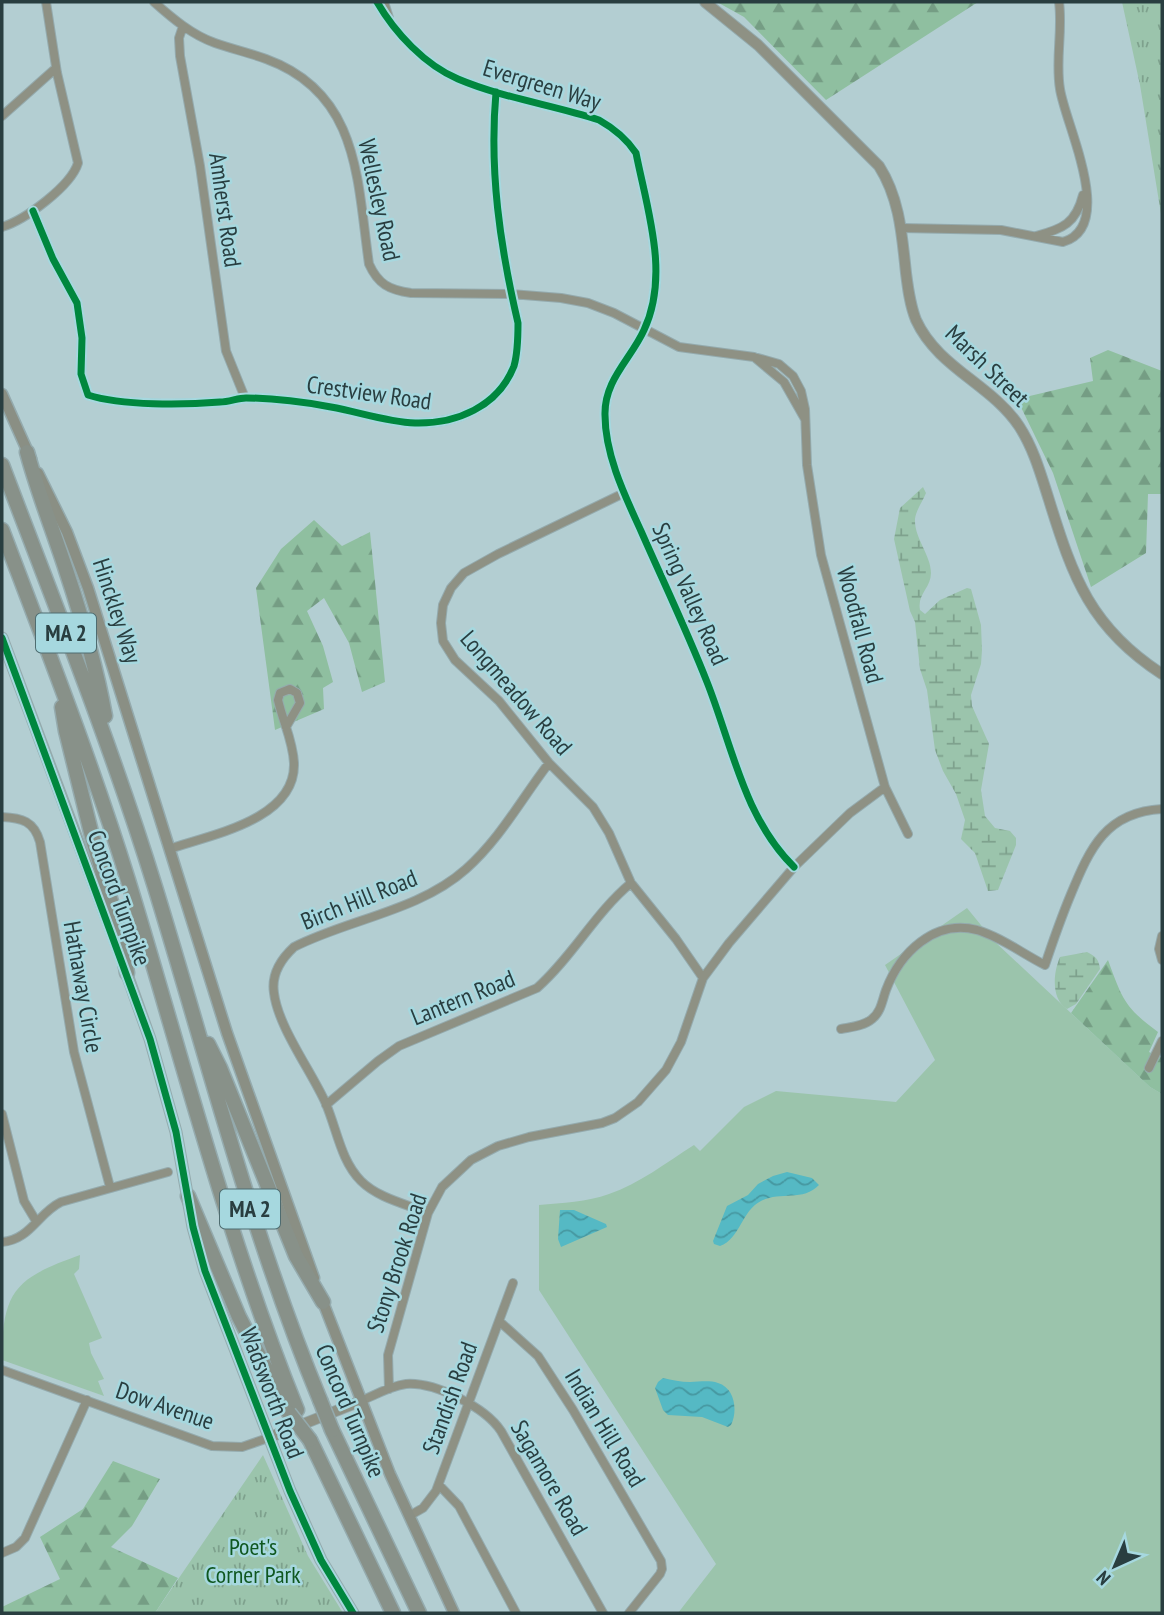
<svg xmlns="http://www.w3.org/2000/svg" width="1164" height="1615" viewBox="0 0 1164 1615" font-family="'PT Sans Narrow',sans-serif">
<defs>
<pattern id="forest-firs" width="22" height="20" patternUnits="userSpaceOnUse" patternTransform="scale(1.75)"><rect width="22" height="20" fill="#8fbfa0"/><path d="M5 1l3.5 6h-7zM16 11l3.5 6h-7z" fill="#759d84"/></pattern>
<pattern id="wetland-marsh" width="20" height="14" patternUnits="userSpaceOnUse" patternTransform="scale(1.75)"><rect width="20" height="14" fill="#9bc4ac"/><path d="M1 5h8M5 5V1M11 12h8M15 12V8" fill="none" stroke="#7ea18d"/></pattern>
<pattern id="park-tufts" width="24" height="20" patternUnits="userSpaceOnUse" patternTransform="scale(1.75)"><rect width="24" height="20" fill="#9bc4ac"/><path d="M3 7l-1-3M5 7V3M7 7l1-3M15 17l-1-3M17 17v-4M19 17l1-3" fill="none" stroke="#7ea18d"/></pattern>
<pattern id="water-waves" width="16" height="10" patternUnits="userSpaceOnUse" patternTransform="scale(1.75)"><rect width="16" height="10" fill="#55b9c4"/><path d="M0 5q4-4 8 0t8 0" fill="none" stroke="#4698a1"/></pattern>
</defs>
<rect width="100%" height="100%" fill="#b3ced2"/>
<path fill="#9bc4ac" d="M967 908 994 941 1150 1087 1162 1094V1613H678L716 1564 539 1290V1205C562 1203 587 1202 609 1194 639 1184 667 1162 694 1145L700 1151 744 1107 776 1091 896 1102 935 1060 885 965Z
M80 1255 79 1269 74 1274 102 1338 89 1343 91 1353 104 1379 98 1381 104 1396 2 1360C2 1290 16 1278 80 1255Z"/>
<path fill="url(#forest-firs)" d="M717 2H978L826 100 744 17Z
M1108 350 1162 371V494H1148L1146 553 1091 587 1053 473 1017 399 1093 381 1090 358Z
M314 520 342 546 370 532 385 682 362 692 349 643 324 598 307 611 323 646 333 682 323 688 324 709 275 730 256 588 281 549Z
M1108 960C1122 998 1124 1007 1158 1032L1149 1052 1162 1058V1094L1150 1087 1071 1013Z
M113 1461 160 1479 132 1526 111 1547 178 1578 155 1613H2V1607L60 1579 40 1537 83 1509Z"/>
<path fill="url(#wetland-marsh)" d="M923 487 926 493C923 501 916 510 915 519 914 538 931 555 931 573 931 588 917 594 920 610L925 614 940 600 967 588 971 589 981 625 982 650 981 664 971 695 972 706 989 744 981 790 985 816 995 828 1010 831 1016 838V845L998 890 988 891 975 853 961 839 965 820 956 794 943 771 935 750 927 690 920 669 915 622 910 611 894 539 900 508Z
M1087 952C1095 956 1099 959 1100 969L1076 1004 1067 1009C1051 999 1053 973 1060 957Z"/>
<path fill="url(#park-tufts)" d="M1122 2H1162V220L1140 85Z
M263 1455 308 1556 343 1613H155Z"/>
<path fill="url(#water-waves)" d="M787 1172 812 1178 819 1185C803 1202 780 1191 761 1201 742 1210 740 1239 720 1246L714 1244 713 1241 727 1206 748 1195 758 1184 773 1176Z
M560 1210H574L606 1224 607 1227 561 1247 558 1239Z
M663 1378C672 1380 681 1382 690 1382 699 1382 709 1380 718 1383 735 1388 738 1411 731 1425L728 1427 702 1417 668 1415 663 1410 655 1388 658 1382Z"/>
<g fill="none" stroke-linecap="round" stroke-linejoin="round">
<g stroke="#94aaad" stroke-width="10">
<path id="minor" d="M154 2C172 18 192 35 215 43 232 49 250 53 266 59 360 93 357 181 369 264 378 284 389 290 411 293L511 294 561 298 588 303 614 313 679 347 754 357
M377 2C395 33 425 65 458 79 503 98 553 105 599 120 615 129 626 138 636 153 647 209 670 275 644 330 631 359 604 380 605 415 605 455 625 496 641 531 663 581 687 631 707 682 732 745 744 818 794 867
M384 2 389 18
M183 26 179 38 180 56 200 166 226 351 245 398
M2 116 56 68
M33 211 53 259 77 303 82 338 81 374 88 395C122 406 184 405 220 402 229 402 238 398 246 398 273 398 304 402 331 407 359 412 387 422 415 423 456 424 498 407 514 366 518 352 518 337 518 323 500 246 489 171 496 92
M2 227C25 220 71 186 78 163L57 73 46 2
M901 228 1001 230 1063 242C1117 226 1065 124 1060 89 1055 60 1063 31 1059 2
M1036 236C1063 229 1076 223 1083 195
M805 419 784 382 754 357 779 364 793 376 801 391 805 409 807 465 821 555 885 787 908 834
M624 493 498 554 464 573 451 588 443 605 441 623 443 641 455 660 499 701 549 763 593 807 609 833 631 883 676 939 703 978
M2 817C22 818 34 821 40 842L74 1052 110 1187
M169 849C210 835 296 820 294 763 293 741 283 722 278 700L280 693 290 689 297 693 300 703 286 727
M1162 936 1159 949 1162 960
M841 1029C851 1027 864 1026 872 1019 881 1012 882 1001 886 990 900 953 934 919 977 930 1001 937 1023 954 1045 965 1053 941 1061 918 1071 894 1090 848 1106 812 1162 809
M1149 1068 1162 1041
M326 1105 378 1061 399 1046 537 988C573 956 595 913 631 883
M2 1114 24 1201 36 1221
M428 1213C406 1204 378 1198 361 1181 341 1161 337 1130 326 1104 312 1072 278 1027 274 993 271 974 281 959 294 947 349 919 419 911 466 869 500 839 522 798 549 763
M2 1242C30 1240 38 1213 61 1202L168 1172
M499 1321 538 1356 573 1410 661 1561 662 1569 660 1574 629 1613
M2 1370 212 1446 242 1447 268 1438
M389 1389 388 1355 428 1213 442 1187 471 1160 498 1146 529 1137 602 1123 615 1118 638 1102 666 1070 681 1042 703 978 729 943 794 867 850 813 885 787
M361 1401C375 1395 390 1386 406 1384 435 1382 485 1407 501 1431L603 1613
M439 1485 459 1506 516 1613
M409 1516 423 1508 436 1491 513 1283
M2 1553 16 1547 25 1538 87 1400"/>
</g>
<g stroke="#94aaad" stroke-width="12">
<path id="tertiary" d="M705 2 758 45 879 166C900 199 902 236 906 273 908 289 910 305 916 320 938 368 991 384 1019 426 1034 449 1041 475 1049 500 1073 578 1091 628 1162 674
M268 1438 361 1401"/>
</g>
<g stroke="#94aaad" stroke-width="13">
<path id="secondary" d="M2 394 31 459
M38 473 67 532 88 588 227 1033 314 1278
M2 638 119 951
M124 966 150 1039 176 1132 193 1227 205 1271 290 1491 321 1560 353 1613
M321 1297 390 1474 454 1613"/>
</g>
<g stroke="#94aaad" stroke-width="17">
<path id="motorway" d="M27 452C38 493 53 530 66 570 82 618 96 667 105 716
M2 465C55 605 111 744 155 887 208 1059 251 1233 320 1400
M2 530C46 646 91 761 128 880 182 1057 227 1237 297 1410
M62 707 66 731 92 836 121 936 127 973
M208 1044 220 1068 296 1256 323 1302
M188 1196 239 1317 289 1413
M332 1430 419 1613
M310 1440 393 1613"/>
</g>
<use href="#minor" stroke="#8e9184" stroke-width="8"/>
<use href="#tertiary" stroke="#8e9184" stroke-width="10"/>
<use href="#secondary" stroke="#8a8f84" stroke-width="10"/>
<use href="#motorway" stroke="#889189" stroke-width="14"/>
<g stroke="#94aaad" stroke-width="17" stroke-linecap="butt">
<path id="motorway-bridge" d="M320 1400 332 1430
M289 1413 310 1440"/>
</g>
<use href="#motorway-bridge" stroke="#889189" stroke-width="14"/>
<g stroke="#a6d8df" stroke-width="11">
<path id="cycleway" d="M377 2C395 33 425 65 458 79 503 98 553 105 599 120 615 129 626 138 636 153 647 209 670 275 644 330 631 359 604 380 605 415 605 455 625 496 641 531 663 581 687 631 707 682 732 745 744 818 794 867
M33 211 53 259 77 303 82 338 81 374 88 395C122 406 184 405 220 402 229 402 238 398 246 398 273 398 304 402 331 407 359 412 387 422 415 423 456 424 498 407 514 366 518 352 518 337 518 323 500 246 489 171 496 92
M2 638 150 1039 176 1132 193 1227 205 1271 290 1491 321 1560 353 1613"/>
</g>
<use href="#cycleway" stroke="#00873e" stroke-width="7"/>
</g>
<g text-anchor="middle" stroke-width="5" stroke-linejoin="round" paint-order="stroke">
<g fill="#a6d8df" stroke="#4e6c70" stroke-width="2">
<rect x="36" y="613.5" width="60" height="39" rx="5"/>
<rect x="220" y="1189.5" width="60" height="39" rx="5"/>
</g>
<g font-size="23" font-weight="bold" fill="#293e40">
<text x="66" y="641">MA 2</text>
<text x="250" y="1217">MA 2</text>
</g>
<g font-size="24" fill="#293e40" stroke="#a6d8df">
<text transform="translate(542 85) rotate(17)" y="8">Evergreen Way</text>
<text transform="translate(379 200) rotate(78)" y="8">Wellesley Road</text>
<text transform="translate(225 210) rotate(82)" y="8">Amherst Road</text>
<text transform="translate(987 366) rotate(44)" y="8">Marsh Street</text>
<text transform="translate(369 393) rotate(8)" y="8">Crestview Road</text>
<text transform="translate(690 594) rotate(66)" y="8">Spring Valley Road</text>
<text transform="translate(117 611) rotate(72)" y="8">Hinckley Way</text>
<text transform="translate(860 625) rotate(75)" y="8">Woodfall Road</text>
<text transform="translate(516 693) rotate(49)" y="8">Longmeadow Road</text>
<text transform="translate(119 898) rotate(70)" y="8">Concord Turnpike</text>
<text transform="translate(359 900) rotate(-22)" y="8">Birch Hill Road</text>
<text transform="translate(83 987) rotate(80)" y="8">Hathaway Circle</text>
<text transform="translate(463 998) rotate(-22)" y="8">Lantern Road</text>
<text transform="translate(397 1263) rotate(-72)" y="8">Stony Brook Road</text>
<text transform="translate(272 1393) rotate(69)" y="8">Wadsworth Road</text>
<text transform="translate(450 1398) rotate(-70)" y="8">Standish Road</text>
<text transform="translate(165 1406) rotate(19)" y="8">Dow Avenue</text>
<text transform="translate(350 1411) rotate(67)" y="8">Concord Turnpike</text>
<text transform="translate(605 1428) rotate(59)" y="8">Indian Hill Road</text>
<text transform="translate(549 1478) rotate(60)" y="8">Sagamore Road</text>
</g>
<g font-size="24" fill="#0f571f" stroke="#a6d8df">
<text x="253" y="1555">Poet's<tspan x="253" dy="28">Corner Park</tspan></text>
</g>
</g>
<rect width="1164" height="1615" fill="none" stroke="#293e40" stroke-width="7"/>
<g transform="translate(1115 1566) rotate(224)" stroke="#a6d8df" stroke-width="5" paint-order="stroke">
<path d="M0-5L12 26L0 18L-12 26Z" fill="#293e40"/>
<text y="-10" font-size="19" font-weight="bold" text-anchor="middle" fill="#293e40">N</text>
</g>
</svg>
